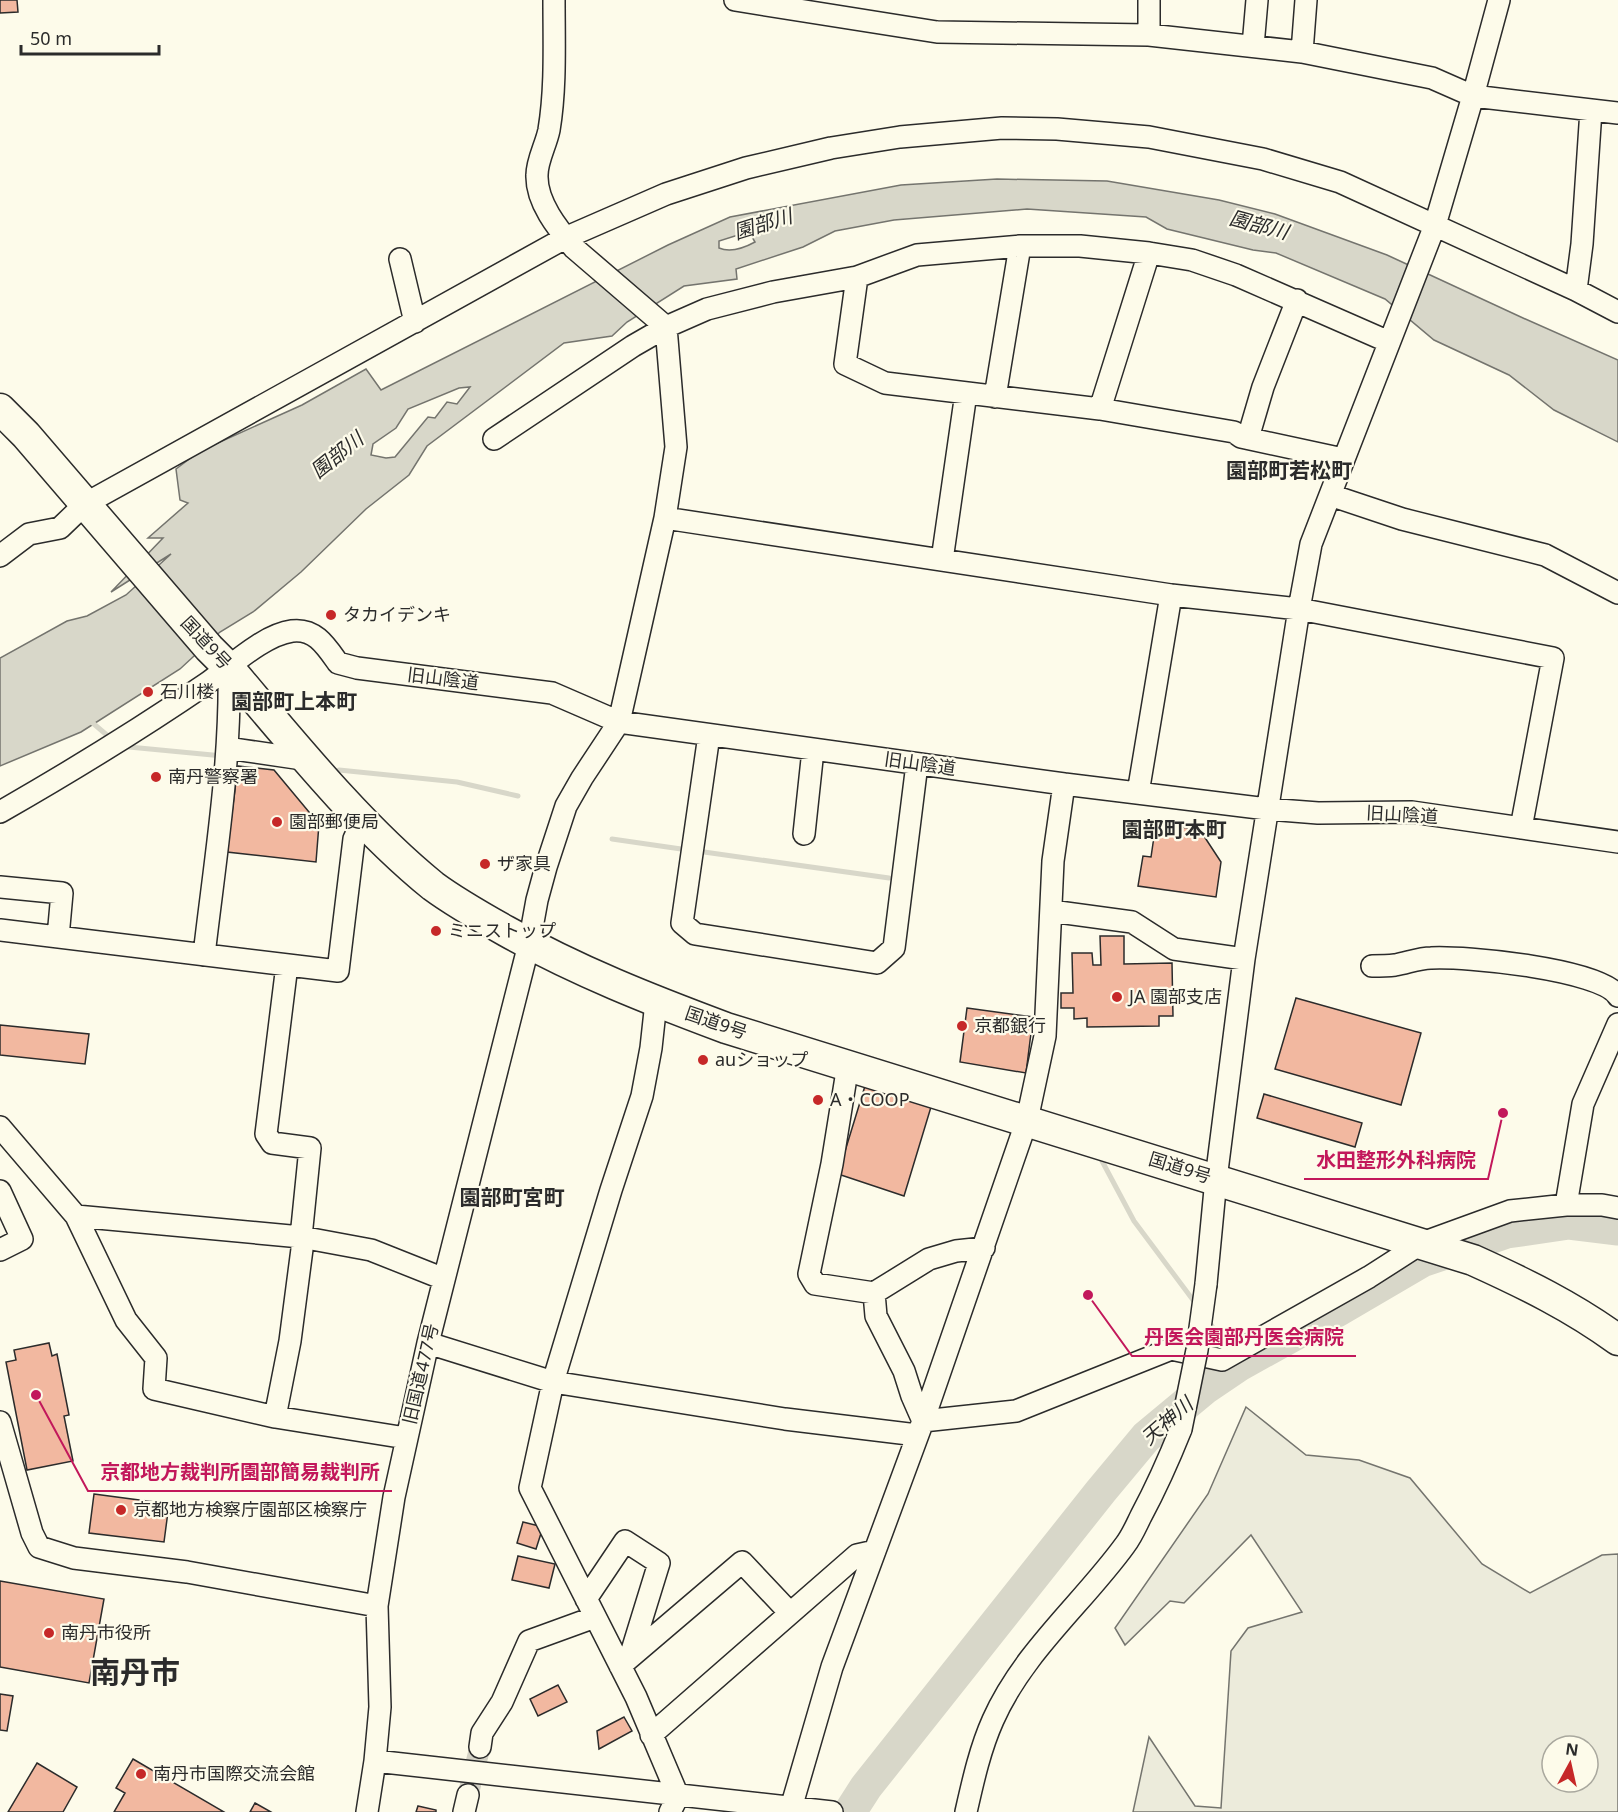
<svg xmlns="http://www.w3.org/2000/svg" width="1618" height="1812" viewBox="0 0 1618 1812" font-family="'Noto Sans','Noto Sans JP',sans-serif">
<rect width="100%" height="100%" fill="#fdfbea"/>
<path fill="#ecebdb" stroke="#74746e" stroke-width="1.5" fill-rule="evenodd" d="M1246 1407 1306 1455 1359 1460 1410 1478 1482 1564 1530 1593 1602 1555 1618 1554V1812H1133L1149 1737 1195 1806 1221 1808 1231 1651 1248 1628 1302 1612 1251 1535 1184 1603 1170 1601 1125 1645 1115 1628 1208 1494ZM1552 1746H1588V1782H1552Z"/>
<path fill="#d8d7c9" stroke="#74746e" stroke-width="1.5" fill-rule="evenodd" d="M997 179 1107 181 1219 200 1275 214 1387 255 1523 318 1618 360V442L1554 410 1509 375 1434 340 1385 299 1276 253 1253 250 1167 229 1146 217 1027 209 894 220 835 231 803 247 736 269 737 279 684 286 627 322 612 336 564 343 427 446 409 475 366 509 301 572 253 612 220 632 180 669 81 732 0 766V658L67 621 87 616 126 595 171 554 111 592 163 538H148L188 503 180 500 176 469 200 451 302 405 366 369 381 390 668 245 730 217 901 185ZM753 230 768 231 752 237 755 242C744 248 731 253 719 248V241L738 235H749ZM470 387 457 404 447 402 435 418 428 417 395 457 386 458 371 455 373 444 396 428 408 409 459 388Z"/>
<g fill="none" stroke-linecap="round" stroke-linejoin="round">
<path stroke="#d8d7c9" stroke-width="5" d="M88 719 108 736
M129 747 223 756
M339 770 457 782 518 796
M612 839 688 850
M697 851 889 878
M1102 1161 1134 1221 1196 1304
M1207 1319 1223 1342
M1238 1364 1239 1365"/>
<path stroke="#d8d7c9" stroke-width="33" d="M850 1812 866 1787 1101 1491 1146 1437 1205 1388 1239 1365 1340 1309 1422 1261 1507 1232 1569 1223 1618 1229"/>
</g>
<path fill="#f2b8a0" stroke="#2b2b2b" stroke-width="1.5" d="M0 0H17L18 12 0 13Z
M238 766 274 770 319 824 316 862 227 852Z
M1156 823 1200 830 1221 862 1216 897 1138 886 1143 856 1151 857Z
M1100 936H1124V964L1172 963 1173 1016H1159V1026L1087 1027V1018L1074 1019V1008H1061V993H1073L1072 953H1092L1093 965H1101Z
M1296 998 1421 1033 1401 1105 1275 1069Z
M967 1008 1033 1017 1026 1073 960 1062Z
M0 1025 89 1034 85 1064 0 1055Z
M865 1086 931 1107 904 1196 838 1174Z
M1264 1094 1362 1123 1355 1147 1257 1118Z
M49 1343 52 1356 57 1354 69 1415 64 1416 73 1461 27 1470 6 1362 16 1360 14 1350Z
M94 1494 169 1504 164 1542 89 1533Z
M523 1522 543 1527 536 1549 517 1543Z
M518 1556 555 1564 549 1588 512 1580Z
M0 1581 104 1599 89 1683 0 1667Z
M558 1685 567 1702 538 1716 530 1699Z
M0 1694 13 1696 7 1731 0 1730Z
M624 1717 632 1731 599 1749 597 1731Z
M133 1759 224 1812H114L125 1793 116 1788Z
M37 1763 77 1787 63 1812H8Z
M255 1803 271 1812H250Z
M418 1806 436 1810V1812H416Z"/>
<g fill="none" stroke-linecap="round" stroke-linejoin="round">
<path stroke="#d3d1c4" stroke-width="21" stroke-dasharray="21 10" stroke-linecap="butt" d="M468 1795 480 1747"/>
<g stroke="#2b2b2b" stroke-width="24">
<path id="minor" d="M735 0 937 32 1149 35 1302 52 1432 78 1473 96 1618 113
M1149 35V0
M1253 46 1257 0
M1302 52 1306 0
M400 259 415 322
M857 277 845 364 885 383 1100 409 1234 432 1241 437 1343 459
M1576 290 1582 244 1591 110
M995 397 1020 246
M1100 409 1149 253
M1248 438 1263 387 1297 300
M494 439 633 346 666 327 707 309 773 292 857 277 917 255 1020 246H1080L1149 253 1192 260 1236 275 1389 342
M1330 495 1402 519 1545 555 1618 593
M665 518 1171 595 1299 609 1553 658 1521 828
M0 556 29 534 60 528 85 504 565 238 666 194 746 168 831 148 900 137 1002 128 1057 129 1149 137 1263 159 1340 182 1576 290 1618 312
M942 560 966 393
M709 735 682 923 695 934 877 963 894 948 917 764
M227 748 309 760
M1138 793 1171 595
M0 812C70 772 140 729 206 684 230 667 263 635 292 631 315 628 326 646 338 663L357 668 552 693 619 722 1064 784 1267 809 1318 813 1412 812 1618 842
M804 834 813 750
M0 887 62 893 58 937
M1051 911 1132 922 1174 949 1244 959
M0 930 338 971 354 839 363 820
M204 955C215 860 231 764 229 668
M1372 966C1379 966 1387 966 1395 965 1407 963 1419 958 1431 958 1464 956 1601 969 1618 996
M656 1002 651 1048 642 1096 611 1190 553 1382 530 1488 636 1697 678 1796 670 1812
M848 1065 832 1164 809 1274 815 1284 874 1293 929 1259 956 1251 984 1248
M0 1127 76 1216 126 1320 156 1358 154 1389 275 1417 406 1438
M0 1191 22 1239 0 1250
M1566 1205 1583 1104 1618 1024
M76 1216 301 1237 371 1250 444 1279
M1206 1284 1216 1179 1244 959 1299 609 1311 544 1435 225 1473 96 1499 0
M874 1293 876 1316 904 1371 912 1396 923 1421 1016 1411 1171 1349 1222 1360 1369 1277 1422 1243 1510 1211 1566 1205H1602L1618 1208
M428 1343 553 1382 785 1419 917 1435
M275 1417 290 1341 302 1249 301 1237 310 1148 272 1143 266 1134 287 965
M0 1422 32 1533 39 1547 74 1558 187 1572 377 1606
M586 1599 625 1541 659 1563 630 1657
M620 1666 742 1562 790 1613
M651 1735 857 1555 875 1551
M480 1747 482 1733 502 1702 529 1641 595 1617
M375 1761 832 1812
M791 1808 832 1667 923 1421 1027 1120 1045 1036 1053 861 1064 784
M367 1812 375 1761 380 1707 377 1606 394 1497 428 1343 529 944 537 900 546 867 566 806 582 778 619 722 665 518 676 447 666 327 574 248C558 229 536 202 537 175 537 160 546 145 549 130 556 88 554 43 554 0
M464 1812 468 1795
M966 1812C973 1781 980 1749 993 1720 1023 1652 1083 1603 1125 1545 1132 1536 1136 1526 1141 1516 1156 1488 1169 1459 1181 1429"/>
</g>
<g stroke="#2b2b2b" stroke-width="33">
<path id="highway" d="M0 409 26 435 209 648 229 668C291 741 359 826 433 886 456 903 481 917 506 931 577 971 651 1000 726 1028L1473 1260C1524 1283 1573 1307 1618 1340"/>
</g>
<use href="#minor" stroke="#fdfbea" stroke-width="21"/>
<use href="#highway" stroke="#fdfbea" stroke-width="30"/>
<g stroke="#2b2b2b" stroke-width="24" stroke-linecap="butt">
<path id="minor-bridge" d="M1181 1429 1197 1350 1206 1284"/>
</g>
<use href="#minor-bridge" stroke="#fdfbea" stroke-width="21"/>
</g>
<g fill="#c62828" stroke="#fdfbea" stroke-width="2">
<circle cx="331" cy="615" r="6"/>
<circle cx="148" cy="692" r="6"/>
<circle cx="156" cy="777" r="6"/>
<circle cx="277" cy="822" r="6"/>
<circle cx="485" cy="864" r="6"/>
<circle cx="436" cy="931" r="6"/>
<circle cx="1117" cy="997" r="6"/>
<circle cx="962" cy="1026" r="6"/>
<circle cx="703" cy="1060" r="6"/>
<circle cx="818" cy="1100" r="6"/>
<circle cx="121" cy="1510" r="6"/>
<circle cx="49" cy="1633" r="6"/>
<circle cx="141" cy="1774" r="6"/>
</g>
<g text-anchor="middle" stroke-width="4.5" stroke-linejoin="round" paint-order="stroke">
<g font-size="18" fill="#2b2b2b" stroke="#fdfbea" text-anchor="start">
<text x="343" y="621">タカイデンキ</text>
<text x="160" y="698">石川楼</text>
<text x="168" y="783">南丹警察署</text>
<text x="289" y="828">園部郵便局</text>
<text x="497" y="870">ザ家具</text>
<text x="448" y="937">ミニストップ</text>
<text x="1129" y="1003">JA 園部支店</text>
<text x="974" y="1032">京都銀行</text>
<text x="715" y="1066">auショップ</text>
<text x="830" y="1106">A・COOP</text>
<text x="133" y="1516">京都地方検察庁園部区検察庁</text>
<text x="61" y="1639">南丹市役所</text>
<text x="153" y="1780">南丹市国際交流会館</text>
</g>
<g font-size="18" fill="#2b2b2b" stroke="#fdfbea">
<text transform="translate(206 643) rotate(47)" y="6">国道9号</text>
<text transform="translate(443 679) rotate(7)" y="6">旧山陰道</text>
<text transform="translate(920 764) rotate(8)" y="6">旧山陰道</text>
<text transform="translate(1402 815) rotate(3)" y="6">旧山陰道</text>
<text transform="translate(716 1023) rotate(19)" y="6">国道9号</text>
<text transform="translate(1180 1168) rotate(17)" y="6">国道9号</text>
<text transform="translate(421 1374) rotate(-77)" y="6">旧国道477号</text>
</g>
<g font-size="20" font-style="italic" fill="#2b2b2b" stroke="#fdfbea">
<text transform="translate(763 224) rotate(-17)" y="7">園部川</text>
<text transform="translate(1259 225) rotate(15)" y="7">園部川</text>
<text transform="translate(337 455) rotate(-39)" y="7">園部川</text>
<text transform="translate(1167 1421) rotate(-41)" y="7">天神川</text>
</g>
<g font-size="21" font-weight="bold" fill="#2b2b2b" stroke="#fdfbea">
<text x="1289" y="478">園部町若松町</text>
<text x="294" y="709">園部町上本町</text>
<text x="1174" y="837">園部町本町</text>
<text x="512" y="1205">園部町宮町</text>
</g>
<g font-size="30" font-weight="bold" fill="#2b2b2b" stroke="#fdfbea">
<text x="135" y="1683">南丹市</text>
</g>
</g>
<path fill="none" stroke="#c2185b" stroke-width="2" d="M1503 1113L1488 1179H1304M1088 1295L1132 1356H1356M36 1395L88 1491H392"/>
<g fill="#c2185b" stroke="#fdfbea" stroke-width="2">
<circle cx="1503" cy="1113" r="6"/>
<circle cx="1088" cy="1295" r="6"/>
<circle cx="36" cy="1395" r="6"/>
</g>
<g font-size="20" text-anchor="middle" font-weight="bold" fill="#c2185b" stroke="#fdfbea" stroke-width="4.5" stroke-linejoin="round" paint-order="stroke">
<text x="1396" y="1167">水田整形外科病院</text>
<text x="1244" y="1344">丹医会園部丹医会病院</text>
<text x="240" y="1479">京都地方裁判所園部簡易裁判所</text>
</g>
<g transform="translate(1570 1764) rotate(8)"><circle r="28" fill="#fdfbea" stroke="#a9a89e" stroke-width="1.5"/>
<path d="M0-4.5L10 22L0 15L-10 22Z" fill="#c62828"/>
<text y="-9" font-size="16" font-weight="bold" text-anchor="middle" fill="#2b2b2b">N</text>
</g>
<path d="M21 45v9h138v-9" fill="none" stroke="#2b2b2b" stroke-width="3"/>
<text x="30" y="45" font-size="18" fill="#2b2b2b" stroke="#fdfbea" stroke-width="4.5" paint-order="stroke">50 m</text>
</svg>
